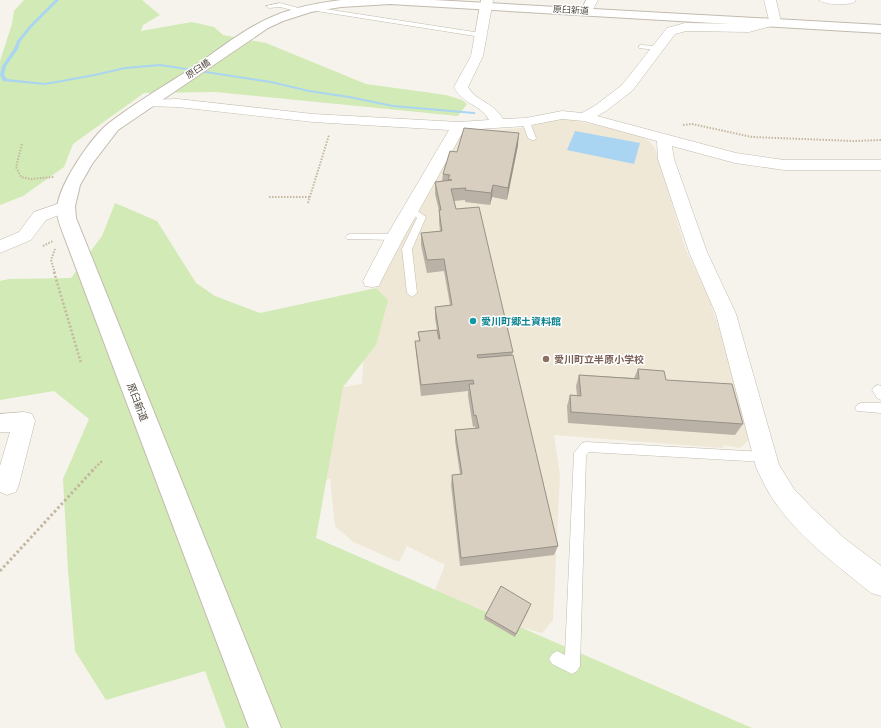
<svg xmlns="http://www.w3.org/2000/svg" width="881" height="728" viewBox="0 0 881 728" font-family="Quicksand,'Noto Sans JP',sans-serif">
<rect width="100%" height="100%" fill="#f6f3ec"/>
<path fill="#efe8d6" d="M565 118 638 135 649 141 655 148 686 250 707 293 721 334 749 440 740 448 725 445 722 448 554 435 560 475 553 620 542 633 524 628 522 644 435 590 445 565 407 546 399 562 353 542 335 526 330 479 312 480 343 387 362 384 366 318 376 288 458 135 469 132 521 128Z"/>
<path fill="#d2eab5" d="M24 0H142L160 15 143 25 141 31 192 22 214 27 223 35 266 43 366 84 446 95 462 100 467 104 458 116 215 92 144 93 73 144 64 167 23 196 0 205V61L12 24 14 11Z
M115 203 157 221 196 283 215 296 260 313 376 288 388 300 376 345 343 387 316 538 752 728H226L205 671 106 700 75 651 68 570 63 479 89 419 54 391 0 400V281L9 279 71 278 102 236Z"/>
<path fill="#a9d4f2" d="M575 131 640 143 634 164 567 150Z"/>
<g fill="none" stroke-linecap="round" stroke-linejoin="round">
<path fill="#a9d4f2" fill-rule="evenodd" d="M55 0H59L32 27 20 42 18 49 6 66 4 75 7 79 45 83 95 74 125 67 160 64 271 81 309 90 349 96 393 105 474 112 476 113 474 114 393 107 349 98 309 92 271 83 160 66 125 69 95 76 45 85 3 81 0 75 2 66 14 49 17 41 30 25Z"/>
<g stroke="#c2bbae" stroke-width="1">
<path id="service" d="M280 3 302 9 303 10 300 12 280 7 269 8 266 6Z
M306 6 481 33 484 35 481 37 304 9V7Z
M641 45 656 46 659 48 656 50 639 48V46Z
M523 120H529L530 122 536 138 535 140H532L528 138 522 122Z
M411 206 426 217 412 249 417 293 412 297 407 293 402 249 417 218 407 209Z
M350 234H395L400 237 395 240 347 239 345 237 347 235Z
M878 385 881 386V400L877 398 872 390 874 387Z
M861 403H881V413L857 411 855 408 857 405Z
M586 442 765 452 769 453 771 457 769 461 765 462 589 452 586 455 580 666 577 671 572 674 552 664 549 659 552 654 557 651 565 655 574 453 582 443Z"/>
</g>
<g stroke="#c2bbae" stroke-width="1">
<path id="minor" d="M481 0H493L483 56 468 87C475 101 494 102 503 119L526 118 562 111 582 113 596 105 622 85 667 28 685 23 749 24 769 20 764 0H776L781 22 779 24 749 32 686 31 675 34 632 91 606 111 597 116 736 153 784 160H881V170H784L735 163 672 146 674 159 707 252 736 314 779 465 794 489 812 508 844 538 881 566V596L871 593C838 566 802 540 777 505 768 493 762 480 756 467L716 314 689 252 658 159 657 141 584 121 562 119 526 126 464 130 404 237 381 281 379 286 372 287 365 286 363 281 386 237 449 130 313 122 178 107 143 106 141 103 143 100 178 99 313 114 459 122 489 120C482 105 462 104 454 87L471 56Z
M586 0H598L591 13H583L581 11Z
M819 0H855L856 1C851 6 824 5 819 0Z
M66 201 72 202 74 206 72 210 46 220 31 240 0 253V240L19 232 34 212Z
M24 412 32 414 35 421 19 484 16 492 7 495 0 492V466L10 432H0V414Z"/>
</g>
<g stroke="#c2bbae" stroke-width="2">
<path id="tertiary" d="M341 0H434L881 25V33L390 4 341 7 311 12 283 21 268 28 118 130 92 164 80 185 75 206 76 218 281 728H249L64 236C61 228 57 219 57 210 57 187 91 137 109 123 135 103 164 86 192 68 218 50 245 28 274 16 295 7 318 3 341 0Z"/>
</g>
<path stroke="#c4b79f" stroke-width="2" stroke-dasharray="1.5 1.5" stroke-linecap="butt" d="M683 125 692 124 752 137 854 141 881 140
M22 144 16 167 21 177 31 179 54 177
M269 197H310
M308 203 329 135
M43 246 53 241
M55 273 51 260 55 249"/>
<path stroke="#c4b79f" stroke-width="2.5" stroke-dasharray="2 2" stroke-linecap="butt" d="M54 272 81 363
M92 471 103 460"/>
<path stroke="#c4b79f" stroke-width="3" stroke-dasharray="2.5 2.5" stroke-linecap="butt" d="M0 571 93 470"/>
<use href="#service" fill="#fff" fill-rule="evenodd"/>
<use href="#minor" fill="#fff" fill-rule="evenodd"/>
<use href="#tertiary" fill="#fff" fill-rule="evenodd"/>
</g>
<path fill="#bab2a6" d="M518 145 507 200 492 197 490 205 465 202V200L454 201 456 209 513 352 512 355 558 546 554 555 460 566 451 485 452 475 460 474 455 441V430L475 428V426L473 427 468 396V391L421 396 416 353 415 341H419L418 332 437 330 435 319V307L450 305 444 271 427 273 421 245V233L440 231 439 222V211L435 194V182L442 181 443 174 457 152Z
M638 369 666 380 743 424 735 435 568 423 567 406 570 395 577 396 576 386 579 375 634 378Z
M530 607 515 637 484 619 485 616Z"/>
<path fill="#979187" d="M519 133 518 145 507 200 508 188Z
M493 185 492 197 490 205 491 193Z"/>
<path fill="#d8cfc1" stroke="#979187" d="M464 128 519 133 508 188 493 185 491 193 465 190 466 188 451 189 456 209 479 207 513 352 477 355 478 358 513 355 558 546 461 558 452 475 462 474 455 430 479 428 476 415 474 416 469 384H474L473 380 421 385 415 341H420L418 332 437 330 439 339H440L435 307 452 305 444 259 427 260 421 233 442 231 439 210H441L435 182 452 180 448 179 450 175 443 174 450 151 457 152Z
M638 369 664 371 666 380 732 384 743 424 571 412 570 395 581 396 579 375 639 379Z
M501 586 531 604 516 634 485 616Z"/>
<circle fill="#0f9aa8" stroke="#fff" stroke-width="1.5" cx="473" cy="321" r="4"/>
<circle fill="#8d6e63" stroke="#fff" stroke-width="1.5" cx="546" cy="359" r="4"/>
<g text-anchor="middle" stroke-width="3" stroke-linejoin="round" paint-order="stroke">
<g font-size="9" fill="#4b4439" stroke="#fff">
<text transform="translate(571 10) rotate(3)" y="3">原臼新道</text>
<text transform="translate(198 69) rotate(-34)" y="3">原臼橋</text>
</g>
<g font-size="10" font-weight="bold" fill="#0d838f" stroke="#fff" text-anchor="start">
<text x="481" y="325">愛川町郷土資料館</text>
</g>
<g font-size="10" font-weight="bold" fill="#785e54" stroke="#fff" text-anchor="start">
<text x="554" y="363">愛川町立半原小学校</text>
</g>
<g font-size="10" fill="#4b4439" stroke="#fff">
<text transform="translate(138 402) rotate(69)" y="4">原臼新道</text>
</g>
</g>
</svg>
